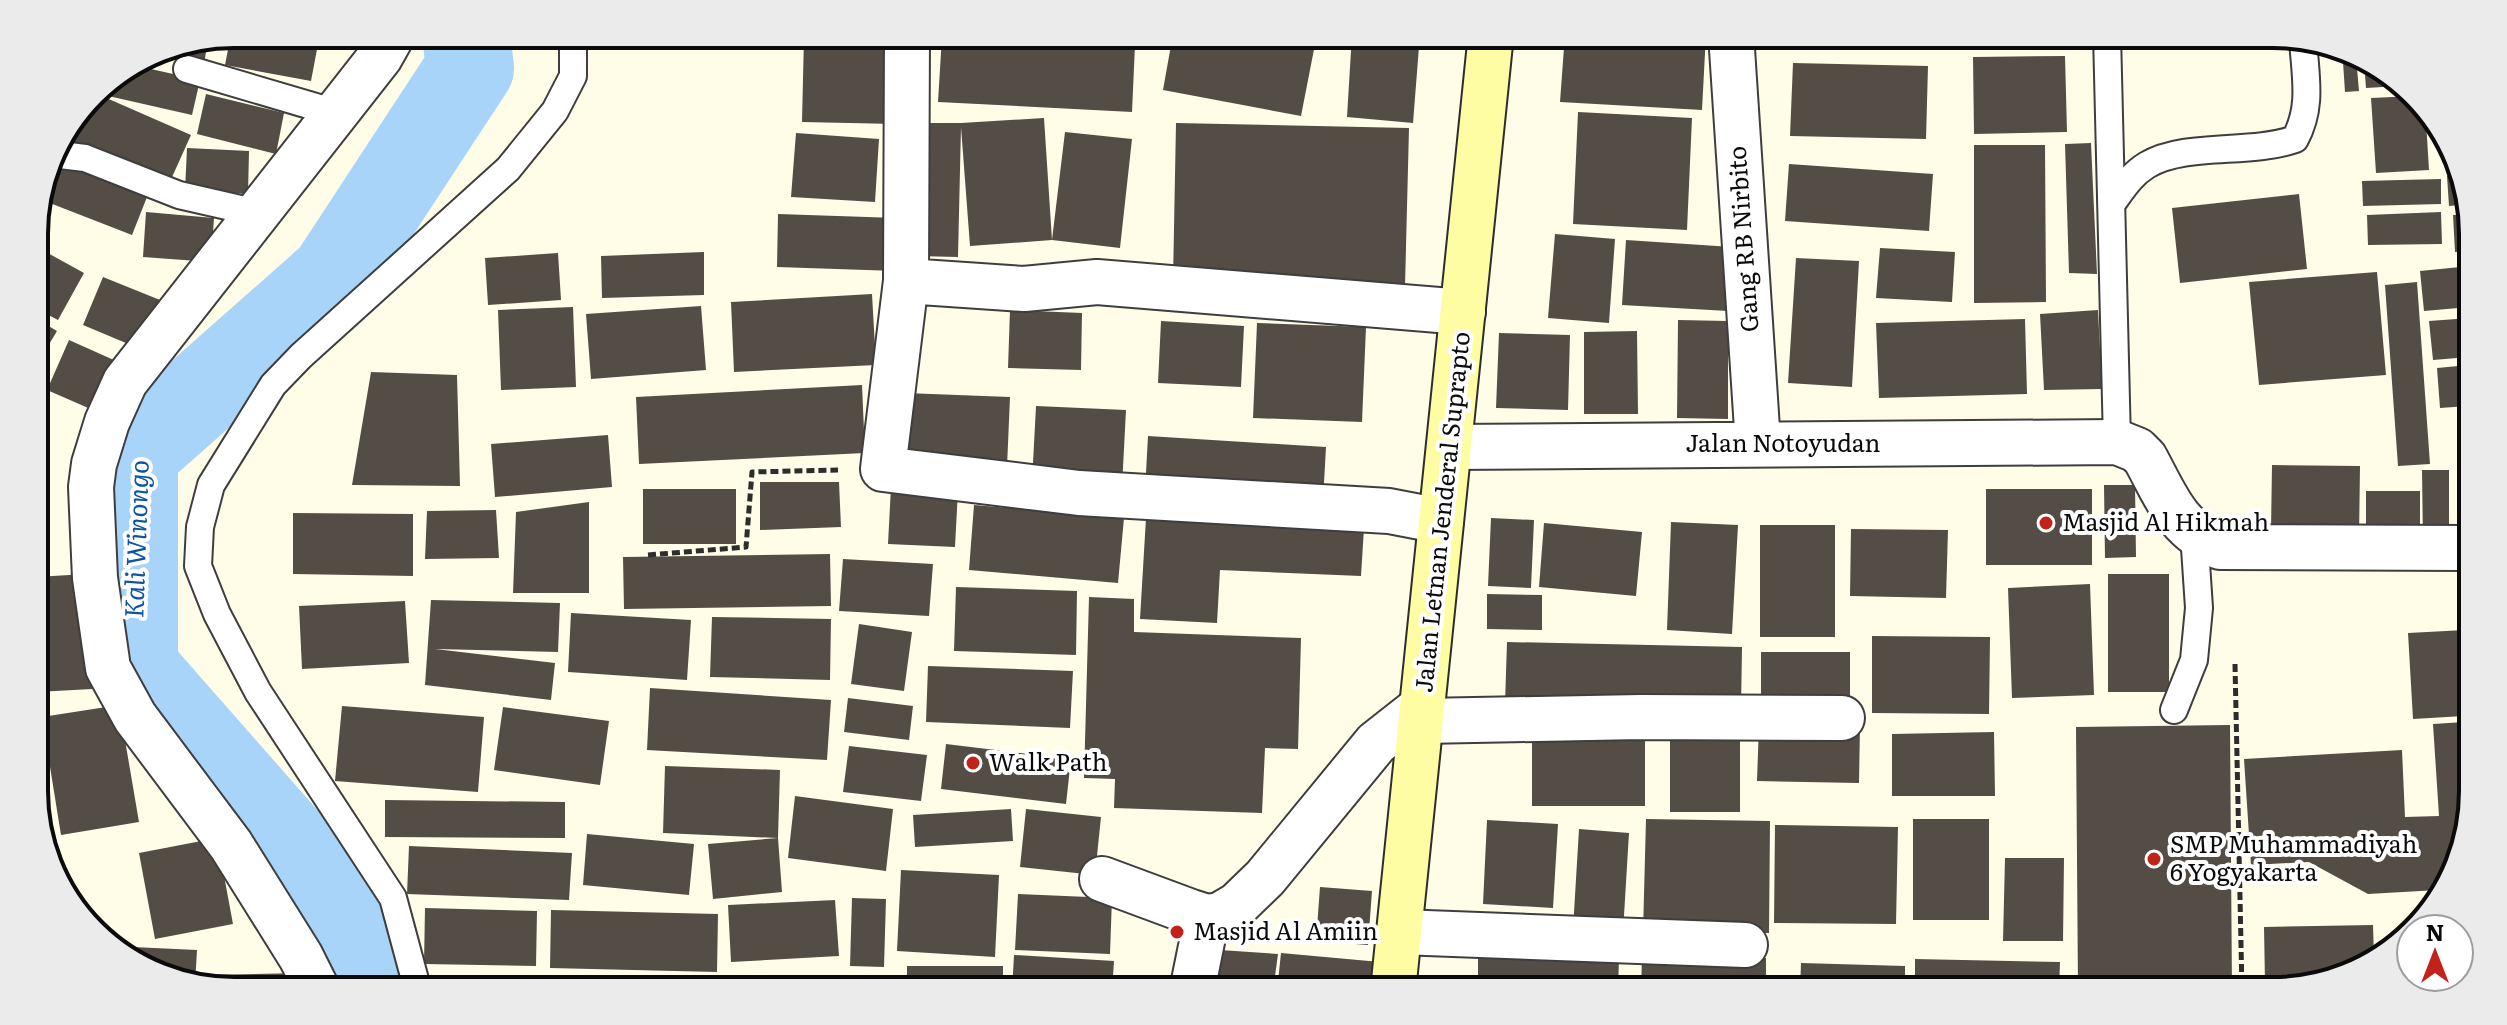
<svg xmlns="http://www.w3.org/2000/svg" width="2507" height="1025" viewBox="0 0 2507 1025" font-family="Literata,serif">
<rect width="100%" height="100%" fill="#fffde8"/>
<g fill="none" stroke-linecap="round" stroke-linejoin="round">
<path stroke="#a9d4fa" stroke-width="88" d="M377 991 330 891 134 668V453L333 277 470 68 466 34"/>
</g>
<path fill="#544d46" d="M231 34H262L318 44 311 81 225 65Z
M1173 34H1317L1301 116 1163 90Z
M1352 34H1420L1413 123 1347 117Z
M1565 34H1706L1702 110 1560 102Z
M1788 34H1907V49H1788Z
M804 36 898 39 896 124 802 122Z
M942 36 1135 45 1132 112 938 102Z
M208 39 204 65 148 55 158 49Z
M2342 47 2356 57 2359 91 2345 92Z
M2065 56 2067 132 1974 134 1973 57Z
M2364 62 2399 86 2366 88Z
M1793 63 1928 66 1926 139 1790 136Z
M133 65 200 80 192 115 95 93 102 84Z
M95 93 191 135 168 186 71 144Z
M206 94 284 113 276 154 197 134Z
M2414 96 2425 105 2429 170 2376 173 2371 98Z
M1578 112 1692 118 1687 230 1573 224Z
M1044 118 1052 240 970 246 961 127 958 257 917 256 920 123H961Z
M1176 123 1409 128 1405 287 1173 281Z
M1065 132 1132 139 1120 248 1052 240Z
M796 133 879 139 875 202 791 197Z
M2091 143 2097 274 2069 273 2065 144Z
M1974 145H2045L2046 302 1974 303Z
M187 148 249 151 248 194 185 191Z
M57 161 147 197 132 235 42 200Z
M1789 164 1933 174 1929 231 1785 221Z
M2457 175 2470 204 2449 206 2447 176Z
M2441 179V204L2363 206 2362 181Z
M2299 194 2307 269 2180 283 2172 208Z
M146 212 214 218 211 262 143 257Z
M2441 212 2442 244 2368 245 2367 215Z
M778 214 897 218 896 271 777 267Z
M2471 214V251L2455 252 2453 215Z
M1555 234 1615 239 1609 323 1548 318Z
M1626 240 1732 247 1728 311 1622 305Z
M35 246 84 273 58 320 35 308Z
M1880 248 1955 252 1952 302 1876 298Z
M704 252V295L602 298 601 256Z
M558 253 561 300 488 305 485 258Z
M1796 258 1859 261 1852 387 1788 383Z
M2470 266V307L2424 311 2420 271Z
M2377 272 2386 375 2259 385 2249 282Z
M103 277 165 302 145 351 83 325Z
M2417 282 2430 464 2398 466 2385 285Z
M872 294 876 365 734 372 731 302Z
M701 306 706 370 591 379 586 314Z
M573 307 576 387 501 390 498 310Z
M1010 310 1082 313 1081 370 1008 368Z
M2098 310 2102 389 2044 390 2040 314Z
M35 318 57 331 35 368Z
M2470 318 2469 357 2433 360 2429 321Z
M2025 319 2027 394 1879 398 1876 323Z
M1678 320 1728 321V419L1677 418Z
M1161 321 1244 326 1241 387 1158 383Z
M1257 323 1366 327 1362 422 1253 418Z
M1637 331 1638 414H1584V332Z
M1499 333 1570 335 1568 410 1496 408Z
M69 340 125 365 102 414 47 390Z
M2469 365 2468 406 2440 408 2437 368Z
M371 372 457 375 460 486 352 485Z
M862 385 865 453 639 464 636 397Z
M905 393 1010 397 1007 467 902 463Z
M35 397 45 400 36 429Z
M1036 406 1126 410 1122 487 1032 482Z
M608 435 612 487 495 497 491 444Z
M1148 436 1326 447 1323 501 1145 491Z
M2272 465 2360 466 2359 539 2271 531Z
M2422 470H2449V543H2423Z
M760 482H839L841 527 760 530Z
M2104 485H2135L2136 557 2105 558Z
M891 487 958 490 955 547 888 544Z
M643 489H736V544H643Z
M1986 489H2092V565H1986Z
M2366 491H2420V542H2366Z
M589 502V593H513L516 512Z
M974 505 1124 518 1118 583 969 570Z
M496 510 499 558 425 559 427 511Z
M293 513 413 514V576L293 574Z
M1146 518 1364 528 1361 576 1220 570 1217 623 1140 619Z
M1491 518 1534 520 1531 588 1488 586Z
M1671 522 1738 525 1732 634 1667 630Z
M1544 523 1642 532 1636 596 1539 587Z
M1760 525H1835V637H1760Z
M1851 529 1948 530 1946 598 1850 596Z
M830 554 831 606 624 609 623 557Z
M843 559 933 564 929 616 839 611Z
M86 574 92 689 37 692 36 577Z
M2108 574H2169V692H2108Z
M2090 584 2094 695 2012 698 2008 588Z
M956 587 1077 591 1076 655 954 651Z
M1487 594 1542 595V630L1487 629Z
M1089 597 1134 599V632L1301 638 1298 749 1265 748 1262 813 1114 808 1115 779 1084 778Z
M431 600 560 603 558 652 435 649 555 663 551 700 425 685Z
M405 601 409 663 302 669 299 606Z
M571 613 691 620 687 680 568 672Z
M712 617 831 619 830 680 710 677Z
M859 624 912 632 904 691 851 684Z
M2465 630 2464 716 2413 719 2408 633Z
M1872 636 1990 637 1989 714 1872 713Z
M1507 642 1742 647 1741 708 1505 704Z
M1761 652H1850V709H1761Z
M928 666 1073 671 1070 728 926 722Z
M650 688 831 700 827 760 647 750Z
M848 698 913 706 909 740 844 732Z
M119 705 139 822 61 835 42 717Z
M342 706 484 717 478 792 335 781Z
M503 707 609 721 600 785 494 770Z
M2464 722 2462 856 2438 890 2368 894 2309 862 2251 865 2244 759 2402 750 2405 817 2439 816 2433 724Z
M1759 724 1860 725 1859 783 1757 781Z
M2230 725 2232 991H2078L2076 727Z
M1532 728H1645V806H1532Z
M1670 732H1740V812H1670Z
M1994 732 1995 796H1892V734Z
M946 744 1071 759 1066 804 941 789Z
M849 746 927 755 921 801 843 792Z
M665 766 780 770 778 838 663 833Z
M795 796 893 809 886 871 788 858Z
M385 800 565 802V838L385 837Z
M1011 809 1013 841 915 847 913 815Z
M1026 809 1101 817 1095 875 1020 867Z
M1646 819 1770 821 1769 933 1643 932Z
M1913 819H1989V920H1913Z
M1487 820 1558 824 1553 908 1483 904Z
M1775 825 1898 827 1896 924 1774 923Z
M1579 829 1629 833 1623 932 1573 929Z
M587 834 694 844 689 895 583 885Z
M217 838 233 924 155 939 139 853Z
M778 838 782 892 713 899 708 844Z
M409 846 572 853 569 900 407 894Z
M2005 858H2064L2063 941H2003Z
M901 870 999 875 995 957 897 951Z
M1320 887 1372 891 1368 945 1316 941Z
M1018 894 1112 898 1110 954 1015 950Z
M852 898 886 899 884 967 850 966Z
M835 900 839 956 731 962 728 905Z
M425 908 537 911 536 966 424 964Z
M551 910 718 914 717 972 550 968Z
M2373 925 2374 958 2307 983H2265L2264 927Z
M133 947 197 950 195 985 169 980 132 956Z
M1220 950 1278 954 1273 991H1215Z
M1281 953 1380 962 1378 991H1277Z
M1478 954 1619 958 1618 991H1478Z
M1014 955 1114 961 1112 991H1012Z
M1642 957 1766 958V991H1641Z
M1915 959 2060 962 2059 991H1915Z
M1801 963 1905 966V991H1800Z
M907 966H1003V991H907Z
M302 973V991H234L200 985V975Z
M476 976 556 983 555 991H475Z
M840 979H893L892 991H840Z
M571 982 615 989V991H569Z
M757 983 826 985V991H757Z"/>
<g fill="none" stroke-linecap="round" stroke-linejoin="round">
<g stroke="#3e3e3e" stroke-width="30">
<path id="lane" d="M2107 34 2117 442
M187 69 336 113
M52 154 85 158 179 195 258 213
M2113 202C2123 188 2132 174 2147 165 2186 142 2250 155 2295 139 2313 106 2305 75 2303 39
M2174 710 2194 660 2199 608 2194 533
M418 991 393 898 258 692 217 614 198 566 200 527 211 485 273 385 301 356 508 169 555 111 573 76V34"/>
</g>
<g stroke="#3e3e3e" stroke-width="48">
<path id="street" d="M907 34 906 281 883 469 1079 493 1389 511 1441 521
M1731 34 1758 444
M906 281 1024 289 1097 282 1463 312
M1449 447 2117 442 2137 450 2145 458C2166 496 2176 529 2220 547L2467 548
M1422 721 1641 717 1842 718
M1102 879 1191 912 1207 917 1220 915 1237 905 1265 878 1376 743 1423 706
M1400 932 1745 945
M318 991 301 957 231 845 135 717 108 668 95 578 91 487 94 464 107 422 125 382 380 57 393 34
M1192 991 1207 917"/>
</g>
<g stroke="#2d2d2d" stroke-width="48">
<path id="secondary" d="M1393 991 1491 34"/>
</g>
<path stroke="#2d2d2d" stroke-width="5" stroke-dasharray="8 4" stroke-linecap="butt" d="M648 555 746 547 752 472 838 470
M2235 664 2242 991"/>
<use href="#lane" stroke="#fff" stroke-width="26"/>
<use href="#street" stroke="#fff" stroke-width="44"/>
<use href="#secondary" stroke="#fffda3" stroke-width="44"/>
</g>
<g fill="#c3221a" stroke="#fff" stroke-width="3">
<circle cx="2046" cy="523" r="8"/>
<circle cx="973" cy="763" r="8"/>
<circle cx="2154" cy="859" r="8"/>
<circle cx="1177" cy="932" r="8"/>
</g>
<g text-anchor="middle" stroke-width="8" stroke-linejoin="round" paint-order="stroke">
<g font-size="24" fill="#0b0b0b" stroke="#fff">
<text transform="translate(1744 239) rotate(-94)" y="8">Gang RB Nirbito</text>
<text x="1783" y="452">Jalan Notoyudan</text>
<text transform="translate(1443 512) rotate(-84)" y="8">Jalan Letnan Jenderal Suprapto</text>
</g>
<g font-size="24" fill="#0b0b0b" stroke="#fff" text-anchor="start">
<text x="2062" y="531">Masjid Al Hikmah</text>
<text x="989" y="771">Walk Path</text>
<text x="2170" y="853">SMP Muhammadiyah<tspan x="2170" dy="28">6 Yogyakarta</tspan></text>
<text x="1193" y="940">Masjid Al Amiin</text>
</g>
<g font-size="26" font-style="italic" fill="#0d54a4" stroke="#fff">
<text transform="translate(137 539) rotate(-88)" y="9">Kali Winongo</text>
</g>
</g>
<path d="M0 0H2507V1025H0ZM234 48H2273A186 186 0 0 1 2459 234V791A186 186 0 0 1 2273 977H234A186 186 0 0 1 48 791V234A186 186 0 0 1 234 48Z" fill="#ebebeb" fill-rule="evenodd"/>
<path fill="none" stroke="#0b0b0b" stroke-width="4" d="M234 48H2273A186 186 0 0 1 2459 234V791A186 186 0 0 1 2273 977H234A186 186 0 0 1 48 791V234A186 186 0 0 1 234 48Z"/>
<g transform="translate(2435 953)"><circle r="38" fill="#ffffff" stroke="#9d9d9d" stroke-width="2"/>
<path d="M0-6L14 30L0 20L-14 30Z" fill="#c3221a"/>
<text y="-12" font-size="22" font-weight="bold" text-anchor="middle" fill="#0b0b0b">N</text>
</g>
</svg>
